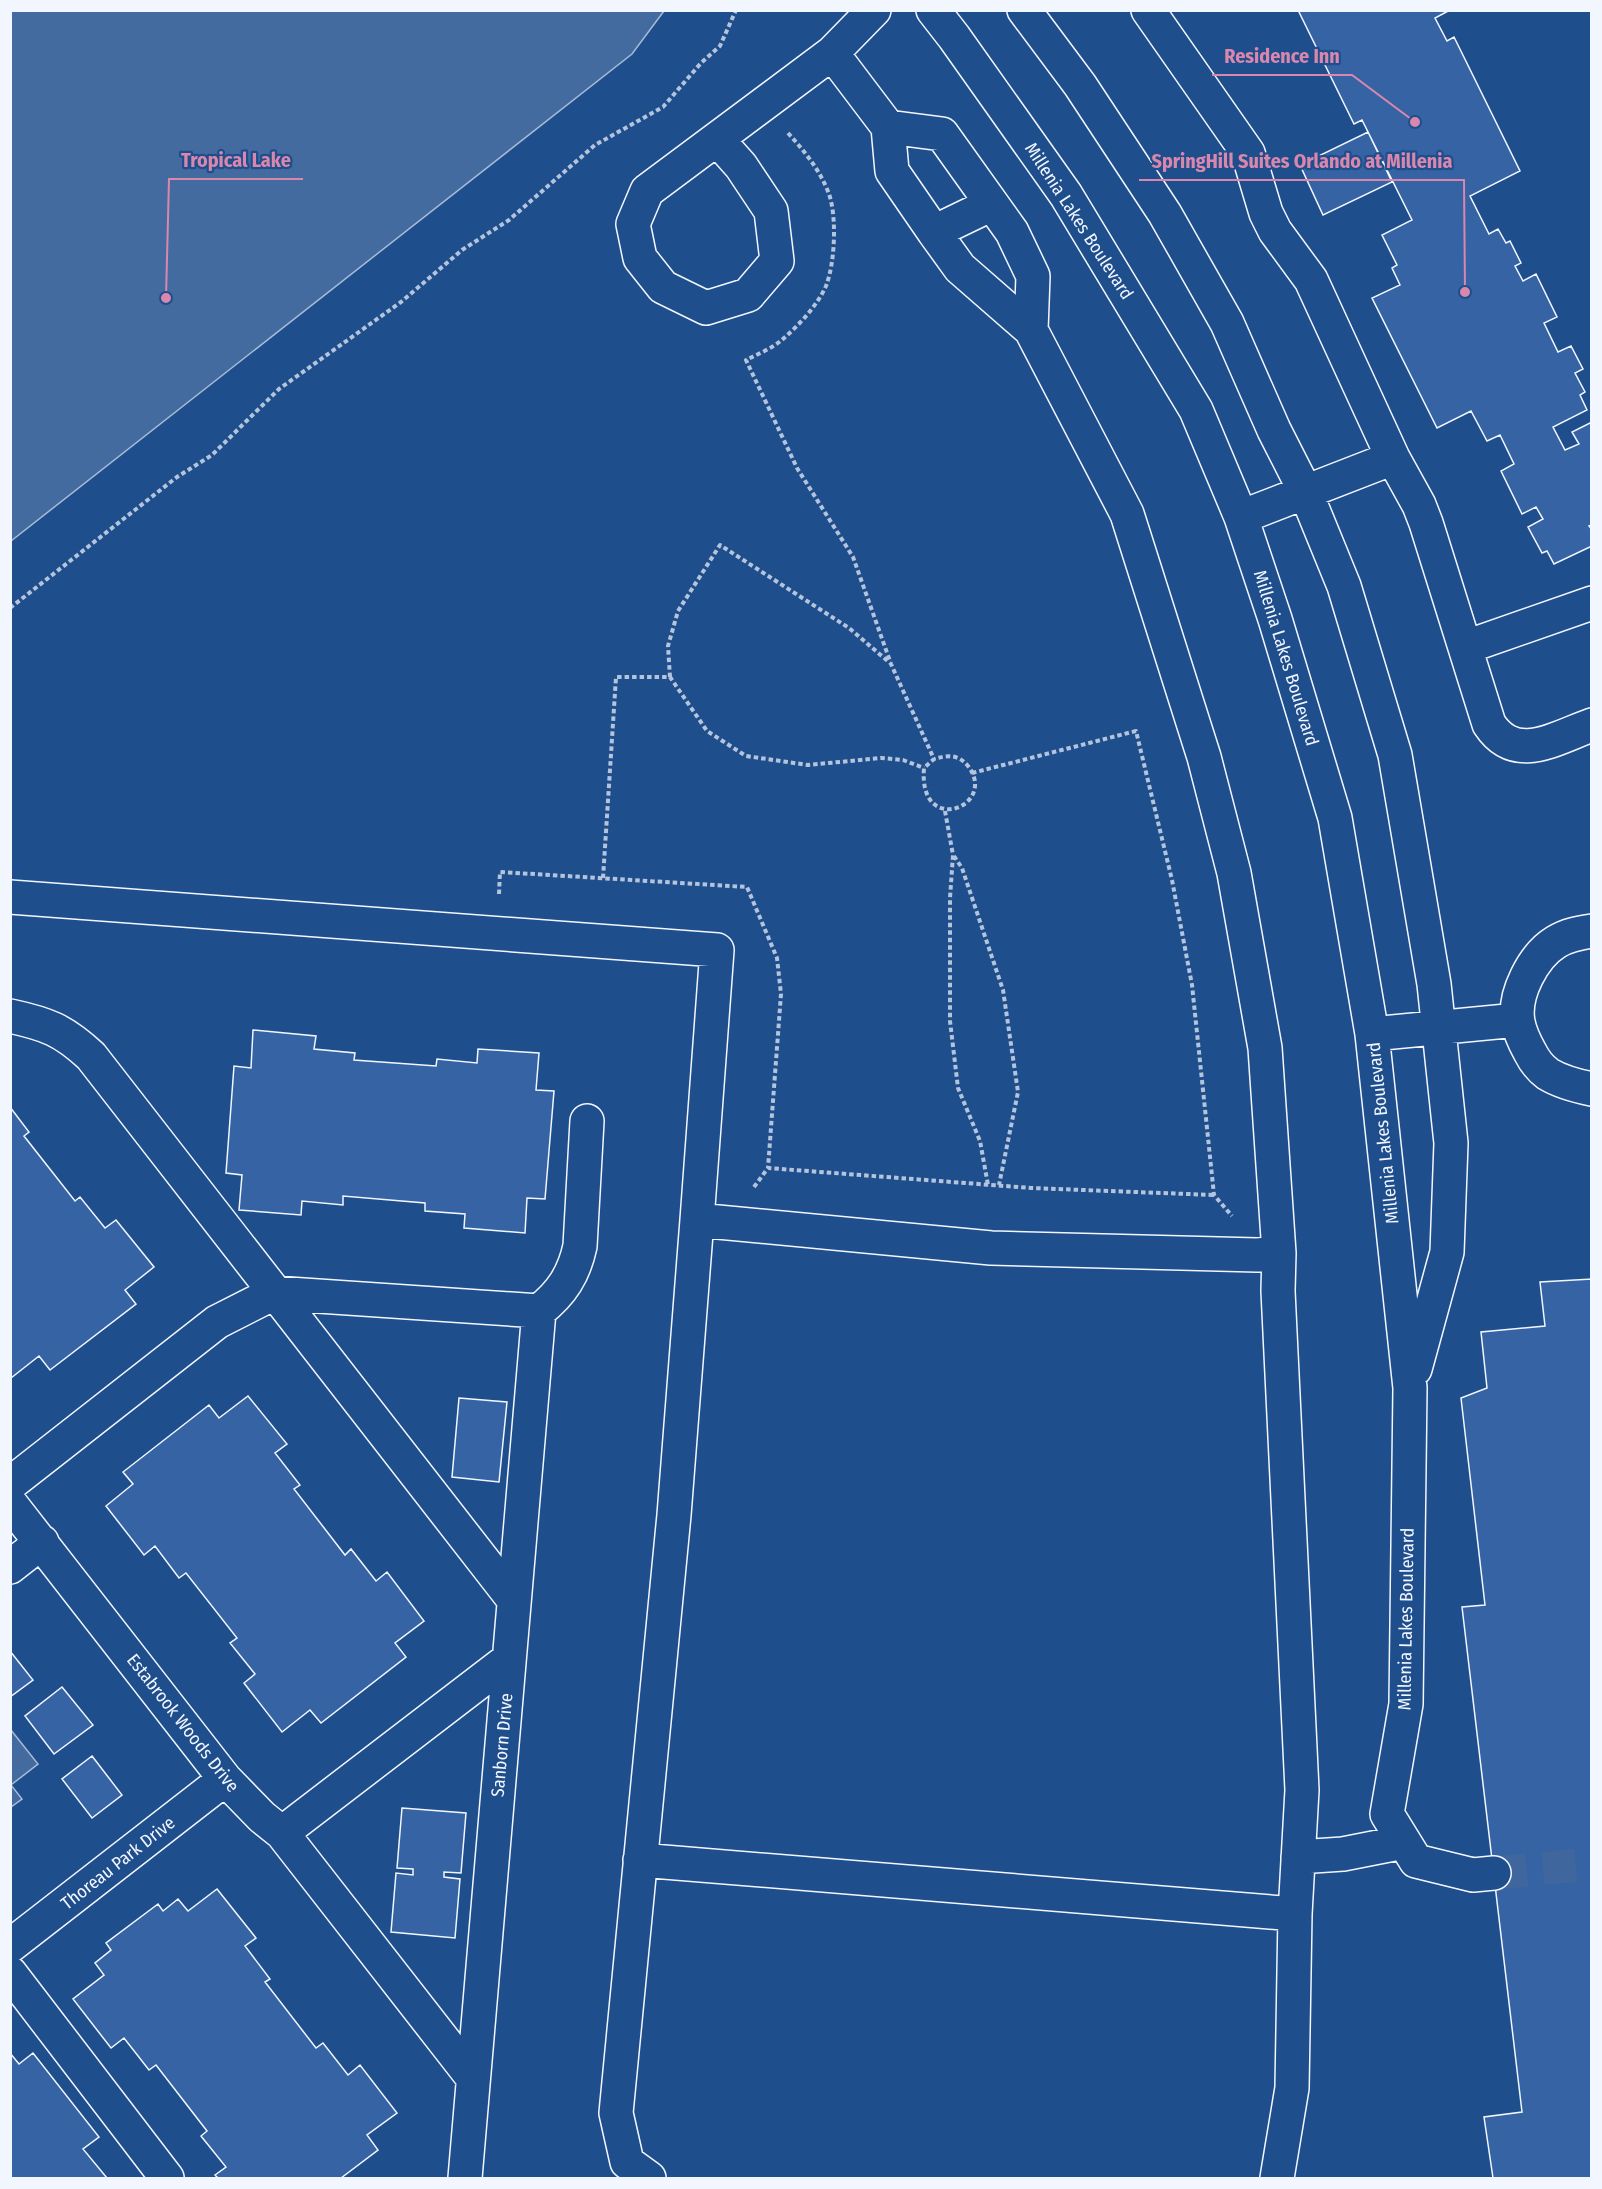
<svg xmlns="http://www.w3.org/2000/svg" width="1602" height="2189" viewBox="0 0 1602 2189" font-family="'Fira Sans Condensed',sans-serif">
<rect width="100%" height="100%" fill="#1f4e8c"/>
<path fill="#446ba0" stroke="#a8bbd7" stroke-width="1.5" d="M11 10H664V11L632 54 11 541Z
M11 1730 38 1764 11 1785 22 1799 11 1807Z"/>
<path fill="#3563a3" stroke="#f2f6ff" stroke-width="1.5" d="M1298 10H1450L1435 18 1447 41 1454 37 1520 171 1470 196 1489 234 1498 229 1506 243 1510 241 1521 263 1515 266 1523 281 1536 274 1557 317 1544 323 1558 352 1571 346 1583 369 1575 373 1585 392 1580 395 1587 410 1553 427 1565 450 1579 444 1572 432 1592 422V525L1589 526 1592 530V546L1554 564 1547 551 1542 553 1528 527 1543 519 1536 507 1522 514 1501 471 1514 464 1500 435 1487 441 1471 411 1437 428 1372 298 1400 285 1392 268 1397 265 1382 235 1412 220 1362 120 1354 124Z
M1368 132 1392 182 1323 215 1300 165Z
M253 1030 316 1036 314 1049 355 1053 354 1060 436 1066 437 1059 477 1063 478 1049 539 1053 536 1090 554 1091 545 1199 527 1198 525 1233 464 1228 465 1214 425 1211V1203L343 1196V1205L302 1201 301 1215 239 1210 242 1175 226 1173 234 1066 251 1068Z
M10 1107 29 1132 24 1136 75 1201 80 1197 105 1228 116 1220 154 1267 125 1290 136 1304 50 1370 39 1356 11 1378Z
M1592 1279V2178H1493L1484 2117 1522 2112 1462 1607 1485 1605 1461 1398 1487 1388 1481 1332 1545 1326 1540 1282Z
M248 1396 287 1444 275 1453 300 1485 294 1489 345 1555 351 1549 376 1581 387 1572 424 1621 395 1643 406 1657 321 1723 310 1710 282 1732 244 1683 255 1674 230 1643 237 1638 186 1573 179 1578 155 1546 144 1555 106 1506 133 1484 123 1472 209 1405 219 1418Z
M459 1398 507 1402 499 1482 452 1477Z
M10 1651 33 1680 10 1697Z
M62 1687 93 1725 54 1754 25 1716Z
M92 1756 122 1795 92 1818 62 1779Z
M402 1808 466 1813 461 1873 444 1872V1877L460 1879 455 1938 391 1932 396 1873 413 1875V1869L397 1868Z
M217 1889 256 1938 245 1946 270 1979 265 1982 316 2048 323 2043 348 2075 360 2065 397 2113 367 2135 378 2150 341 2178H218L215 2175 226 2167 201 2136 207 2131 156 2065 149 2070 124 2038 111 2048 73 1999 104 1975 95 1963 111 1950 106 1943 158 1904 163 1911 178 1899 188 1911Z
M10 2053 19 2064 33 2053 99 2137 83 2149 107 2178H10Z"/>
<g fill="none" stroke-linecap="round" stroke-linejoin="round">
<path stroke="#3f679d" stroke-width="33" stroke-dasharray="33 16" stroke-linecap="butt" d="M1494 1873 1592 1864"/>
<g stroke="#f2f6ff" stroke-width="36">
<path id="minor" d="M933 10 954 37 1066 195 1196 410 1241 517 1275 619 1335 818 1372 1034 1410 1388 1406 1704 1387 1814 1416 1861 1473 1875 1494 1873
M1024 10 1080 85 1165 214 1227 323 1274 430 1306 493 1344 586 1395 755 1434 984 1451 1143 1447 1252 1415 1369
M1148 10 1248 153 1266 213 1275 231 1311 280 1393 458 1241 517
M888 127 942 134 1012 232 1033 276 1031 330
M717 139 741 166 771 211 777 261 748 295 706 308 663 287 640 258 633 224 647 191 832 53 874 10
M934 232 992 204
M1393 458 1419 505 1426 523 1489 724C1516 765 1555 738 1592 725
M1466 647 1592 603
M10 897 717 950 697 1220 991 1248 1257 1255 1279 1253 1265 1048 1234 873 1204 757 1127 514 1031 330 960 268 934 232 892 171 888 127 832 53
M1592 931C1579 933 1567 935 1556 942 1533 956 1513 995 1518 1022 1520 1033 1525 1043 1530 1052 1534 1060 1541 1069 1548 1074 1561 1082 1577 1086 1592 1089
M10 1016C47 1024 63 1030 91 1056L514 1600
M1372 1034 1517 1020
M10 1484 217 1322 274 1293 539 1311C562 1293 574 1274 580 1246L587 1121
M10 1503 225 1779 262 1817 282 1833 473 2078
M10 1567 42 1542
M282 1833 509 1659
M1298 1857 1343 1854 1404 1842
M640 1860 1295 1914
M10 1946 225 1779
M10 1973 167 2178
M465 2178 539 1311
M649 2178 627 2162 616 2113 674 1515 697 1220
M1277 2178 1292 2088 1295 1914 1302 1790 1278 1291 1279 1253"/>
</g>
<path stroke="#b3c4dc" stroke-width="4" stroke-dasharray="4.5 3" stroke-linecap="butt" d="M788 133C805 152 820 170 829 194 837 217 835 263 826 286 817 306 799 325 783 339 773 348 758 354 746 360L797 468 853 557 891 664 934 759 924 768C918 838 999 806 968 766 958 754 948 755 934 759
M10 608 177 477 212 455 279 389 401 302 462 250 509 220 595 145 663 107 701 63 720 46 736 10
M670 677 668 646 678 611 720 545 849 628 890 663
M972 773 1136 731 1172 880 1192 985 1214 1195 1232 1216
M945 811 953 855 950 898V1021L958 1088 980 1141 988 1185
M954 856 962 868 1003 990 1018 1092 999 1185
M603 878 616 677H670L707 731 746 756 808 765 881 758 903 760 924 768
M499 894 500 872 747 887 777 958 781 994 768 1168
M754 1187 768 1168 1031 1188 1214 1195"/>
<use href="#minor" stroke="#1f4e8c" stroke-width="33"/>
</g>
<g text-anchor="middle" stroke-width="4.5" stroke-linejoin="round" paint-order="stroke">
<g font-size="18" fill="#f2f6ff" stroke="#1f4e8c">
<text transform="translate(1079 221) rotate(57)" y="6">Millenia Lakes Boulevard</text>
<text transform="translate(1286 658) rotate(73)" y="6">Millenia Lakes Boulevard</text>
<text transform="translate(1383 1133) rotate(-96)" y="6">Millenia Lakes Boulevard</text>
<text transform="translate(1406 1619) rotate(-89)" y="6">Millenia Lakes Boulevard</text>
<text transform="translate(183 1723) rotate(52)" y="6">Estabrook Woods Drive</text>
<text transform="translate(502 1745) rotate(-85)" y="6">Sanborn Drive</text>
<text transform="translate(118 1863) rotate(-38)" y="6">Thoreau Park Drive</text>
</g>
</g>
<path fill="none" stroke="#da87ad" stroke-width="2" d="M1415 122L1352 75H1212M166 298L169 179H303M1465 292L1464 180H1139"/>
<g fill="#da87ad" stroke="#1f4e8c" stroke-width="2">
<circle cx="1415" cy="122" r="6"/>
<circle cx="166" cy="298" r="6"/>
<circle cx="1465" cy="292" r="6"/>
</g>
<g font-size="20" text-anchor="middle" font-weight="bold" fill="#da87ad" stroke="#1f4e8c" stroke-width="4.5" stroke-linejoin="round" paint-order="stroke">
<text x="1282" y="63">Residence Inn</text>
<text x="236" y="167">Tropical Lake</text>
<text x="1302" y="168">SpringHill Suites Orlando at Millenia</text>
</g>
<rect width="1602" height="2189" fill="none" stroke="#f2f6ff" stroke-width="24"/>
</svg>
